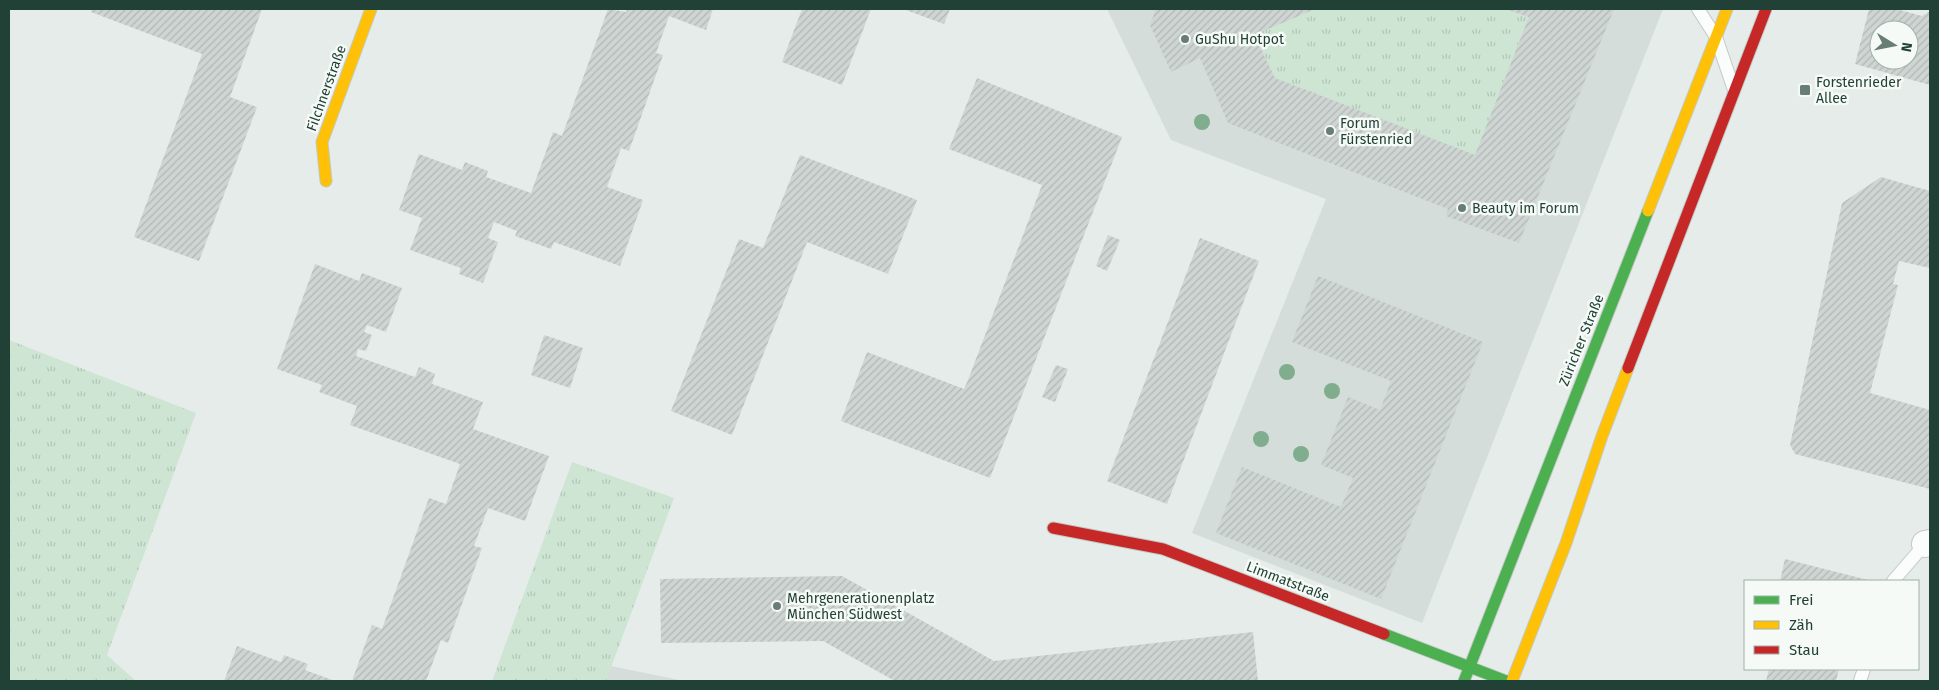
<svg xmlns="http://www.w3.org/2000/svg" width="1939" height="690" viewBox="0 0 1939 690" font-family="'Fira Sans',sans-serif">
<defs>
<pattern id="grass-tufts" width="24" height="20" patternUnits="userSpaceOnUse" patternTransform="scale(1.25)"><rect width="24" height="20" fill="#cfe5d4"/><path d="M3 7l-1-3M5 7V3M7 7l1-3M15 17l-1-3M17 17v-4M19 17l1-3" fill="none" stroke="#b1c6b7"/></pattern>
<pattern id="building-hatch" width="6" height="6" patternUnits="userSpaceOnUse" patternTransform="scale(1.25)"><rect width="6" height="6" fill="#ced5d2"/><path d="M-1 1l2-2M0 6l6-6M5 7l2-2" fill="none" stroke="#b1b8b5"/></pattern>
</defs>
<rect width="100%" height="100%" fill="#e6ece9"/>
<path fill="#d4ddd9" d="M1107 9H1663L1422 623 1192 533 1326 199 1171 140Z
M611 666 684 681H687H606Z"/>
<path fill="url(#grass-tufts)" d="M1315 9H1504L1529 17 1475 155 1275 78 1254 35Z
M9 340 196 413 107 655 136 681H9Z
M572 462 674 498 606 681H492Z"/>
<path fill="url(#building-hatch)" fill-rule="evenodd" d="M92 9H262L230 97 257 107 199 261 134 237 202 54 91 12Z
M608 9 626 12 627 9H713L706 30 669 16 656 53 663 55 629 151 621 148 607 187 643 200 620 266 554 242 551 249 515 236 517 231 494 222 488 238 498 242 483 283 459 274 461 268 410 250 422 218 399 210 419 154 462 170 465 162 488 171 486 177 531 193 553 132 562 136Z
M802 9H871L842 85 782 62Z
M903 9H950L944 24Z
M1156 9H1315L1254 35 1275 78 1475 155 1529 17 1505 9H1614L1519 243 1446 216 1448 209 1228 123 1200 58 1171 72 1150 25Z
M1869 9H1896L1922 16 1930 11V85L1855 64ZM1879 30H1909V60H1879Z
M977 78 1122 137 990 478 841 421 867 352 964 389 968 380 1042 185 949 149Z
M800 155 917 200 888 274 807 242 732 435 671 411 739 239 763 248Z
M1881 177 1930 191V268L1899 261 1893 284 1898 285 1870 393 1930 410V489L1795 454 1790 445 1842 203Z
M1108 235 1120 240 1107 271 1096 266Z
M1200 238 1259 261 1167 504 1107 481Z
M315 264 359 281 362 273 402 288 386 332 367 325 364 332 372 335 366 351 358 349 356 356 415 377 419 367 435 374 432 384 483 402 473 429 549 456 525 521 488 508 474 546 482 548 448 643 441 640 426 681H352L372 625 382 629 429 498 446 504 460 464 350 425 357 406 319 392 322 385 277 369Z
M1318 276 1483 342 1381 599 1216 533 1242 467 1341 507 1353 478 1321 465 1348 397 1380 410 1391 381 1292 342Z
M544 335 583 348 570 388 531 375Z
M1056 365 1068 369 1055 402 1042 397Z
M1785 559 1872 581H1780Z
M842 576 994 661 1253 632 1258 681H895L823 641 661 643 660 579Z
M237 646 281 662 284 655 308 664 305 670 335 681H224Z
M1769 669H1839L1836 681H1766Z"/>
<g fill="none" stroke-linecap="round" stroke-linejoin="round">
<g stroke="#c3c9c6" stroke-width="14">
<path id="lane" d="M1698 9 1716 37 1733 87
M1893 581 1925 544
M1860 681 1864 669"/>
</g>
<g stroke="#c3c9c6" stroke-width="28">
<path id="street" d="M1925 544 1930 543"/>
</g>
<g stroke="#c2cac6" stroke-width="13">
<path id="fast" d="M1384 634 1506 681
M1464 681 1648 211"/>
</g>
<g stroke="#c2cac6" stroke-width="13">
<path id="slow" d="M326 181 322 142 371 9
M1648 211 1727 9
M1512 681 1566 543 1602 436 1628 368"/>
</g>
<g stroke="#c2cac6" stroke-width="13">
<path id="jam" d="M1628 368 1766 9
M1053 528 1163 549 1384 634"/>
</g>
<use href="#lane" stroke="#fbfcfc" stroke-width="12"/>
<use href="#street" stroke="#fbfcfc" stroke-width="26"/>
<use href="#fast" stroke="#4caf50" stroke-width="11"/>
<use href="#slow" stroke="#ffc107" stroke-width="11"/>
<use href="#jam" stroke="#c62828" stroke-width="11"/>
</g>
<g fill="#7fad8d">
<circle cx="1202" cy="122" r="8"/>
<circle cx="1287" cy="372" r="8"/>
<circle cx="1332" cy="391" r="8"/>
<circle cx="1261" cy="439" r="8"/>
<circle cx="1301" cy="454" r="8"/>
</g>
<g fill="#677d75" stroke="#f5faf7" stroke-width="2">
<circle cx="1185" cy="39" r="5"/>
<rect x="1799" y="84" width="12" height="12" rx="2.5"/>
<circle cx="1330" cy="131" r="5"/>
<circle cx="1462" cy="208" r="5"/>
<circle cx="777" cy="606" r="5"/>
</g>
<g text-anchor="middle" stroke-width="5" stroke-linejoin="round" paint-order="stroke">
<g font-size="14" fill="#224136" stroke="#f5faf7" text-anchor="start">
<text x="1195" y="44">GuShu Hotpot</text>
<text x="1816" y="87">Forstenrieder<tspan x="1816" dy="16">Allee</tspan></text>
<text x="1340" y="128">Forum<tspan x="1340" dy="16">Fürstenried</tspan></text>
<text x="1472" y="213">Beauty im Forum</text>
<text x="787" y="603">Mehrgenerationenplatz<tspan x="787" dy="16">München Südwest</tspan></text>
</g>
<g font-size="14" fill="#224136" stroke="#f5faf7">
<text transform="translate(326 88) rotate(-70)" y="5">Filchnerstraße</text>
<text transform="translate(1581 340) rotate(-68)" y="5">Züricher Straße</text>
<text transform="translate(1288 581) rotate(21)" y="5">Limmatstraße</text>
</g>
</g>
<rect width="1939" height="690" fill="none" stroke="#224136" stroke-width="20"/>
<rect x="1744" y="580" width="175" height="90" fill="#f5faf7" stroke="#a1b0aa"/>
<rect x="1754" y="596" width="25" height="8" fill="#4caf50" stroke="#a1b0aa"/>
<text x="1789" y="605" font-size="15" fill="#224136">Frei</text>
<rect x="1754" y="621" width="25" height="8" fill="#ffc107" stroke="#a1b0aa"/>
<text x="1789" y="630" font-size="15" fill="#224136">Zäh</text>
<rect x="1754" y="646" width="25" height="8" fill="#c62828" stroke="#a1b0aa"/>
<text x="1789" y="655" font-size="15" fill="#224136">Stau</text>
<g transform="translate(1894 45) rotate(100)"><circle r="24" fill="#f5faf7" stroke="#a1b0aa"/>
<path d="M0-4L9 19L0 12L-9 19Z" fill="#677d75"/>
<text y="-8" font-size="14" font-weight="bold" text-anchor="middle" fill="#224136">N</text>
</g>
</svg>
